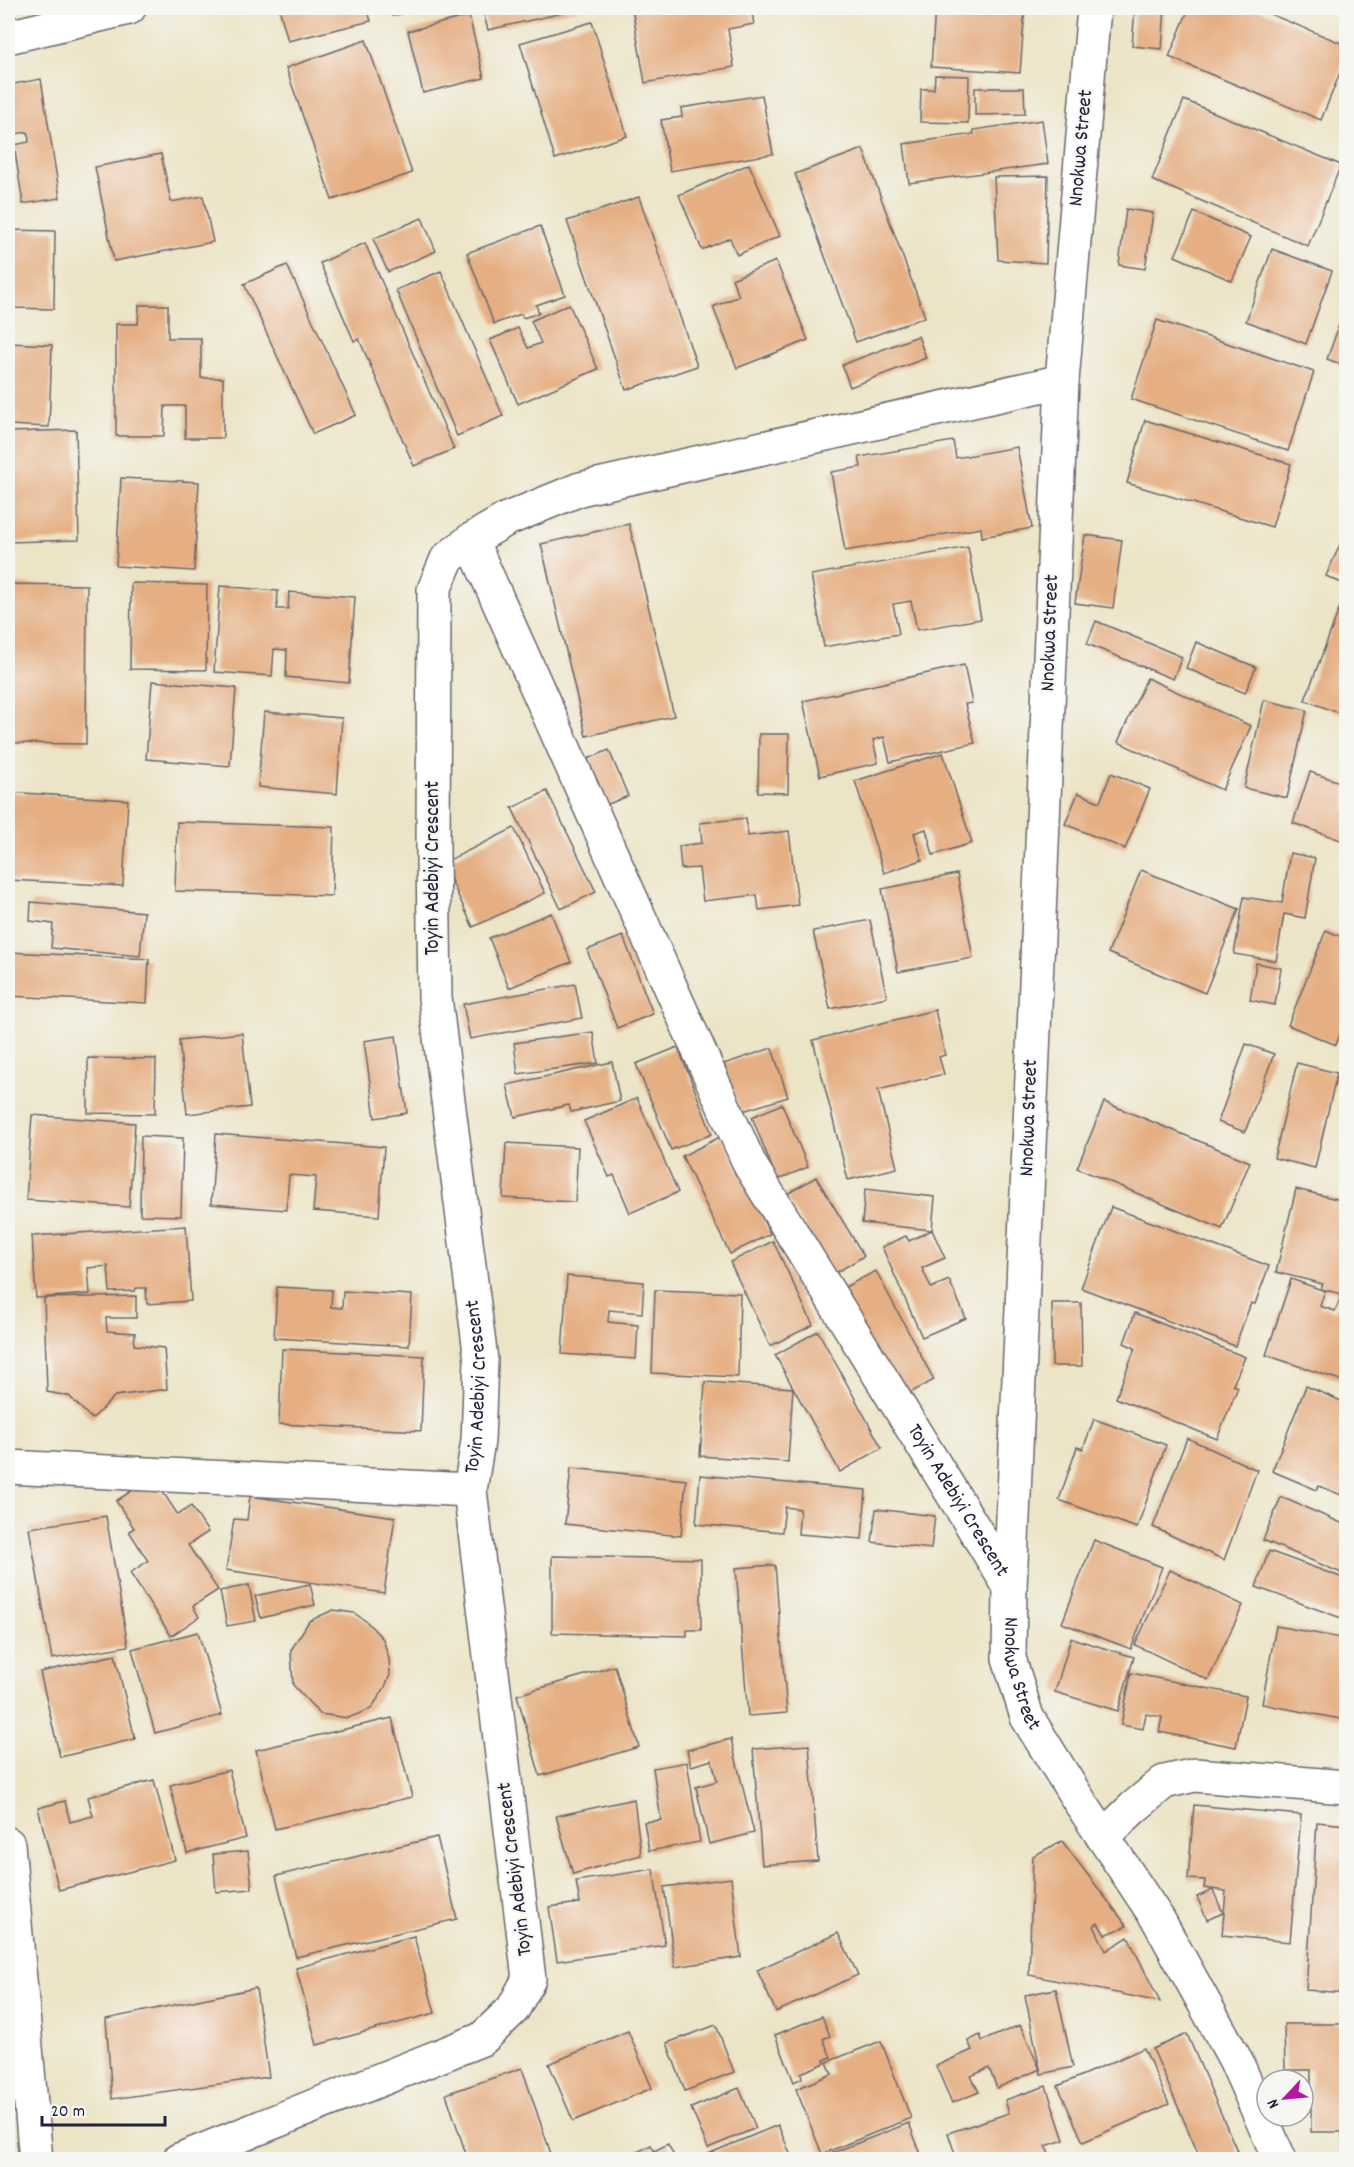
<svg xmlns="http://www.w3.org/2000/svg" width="1354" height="2167" font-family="Dekko,sans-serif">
  <rect width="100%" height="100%" fill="#f6f6f2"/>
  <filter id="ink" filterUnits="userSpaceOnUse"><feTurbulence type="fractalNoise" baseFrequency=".0167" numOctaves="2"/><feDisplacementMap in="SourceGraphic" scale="12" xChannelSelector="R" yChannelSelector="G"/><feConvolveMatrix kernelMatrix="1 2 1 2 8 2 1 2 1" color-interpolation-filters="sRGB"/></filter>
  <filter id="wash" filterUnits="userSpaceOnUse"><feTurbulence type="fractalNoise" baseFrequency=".008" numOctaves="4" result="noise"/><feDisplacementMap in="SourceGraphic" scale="24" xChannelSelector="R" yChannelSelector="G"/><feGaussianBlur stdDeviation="1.35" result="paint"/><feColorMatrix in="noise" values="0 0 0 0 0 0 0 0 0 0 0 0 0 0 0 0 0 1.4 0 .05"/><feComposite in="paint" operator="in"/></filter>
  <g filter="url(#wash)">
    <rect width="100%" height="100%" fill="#ece4c6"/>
    <g id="blocks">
      <g fill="#e5af83">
        <path d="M279,8h88l4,13 -83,20z"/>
        <path d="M391,8h33l-32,8z"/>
        <path d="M482,8h102l-96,22z"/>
        <path d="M632,8h119l3,16 -26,5 6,38 -89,16z"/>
        <path d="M935,8h90l-5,65 -89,-6z"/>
        <path d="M1135,8h30l-3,41 -30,-3z"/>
        <path d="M1189,8h66l91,37v13l-25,62 -152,-63z"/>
        <path d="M469,16l15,62 -61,15 -15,-62z"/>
        <path d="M592,22l35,114 -72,23 -35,-116z"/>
        <path d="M366,40l46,133 -80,27 -46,-132z"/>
        <path d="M935,75l34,1 -1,47 -48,-1 1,-33h13z"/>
        <path d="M41,79l19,119 -37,6 -9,-59 15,-3 -1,-10 -13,2 -7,-49z"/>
        <path d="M975,88h49l1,26 -50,1z"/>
        <path d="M762,95l11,59 -103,17 -9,-51 21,-3 -1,-9z"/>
        <path d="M1184,100l157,65 -33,81 -156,-66z"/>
        <path d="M1042,120l6,44 -139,19 -5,-39 70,-10 -1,-4z"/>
        <path d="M863,149l62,168 -69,25 -61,-168z"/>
        <path d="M161,154l10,48 32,-6 10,46 -99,19 -19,-94z"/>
        <path d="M749,164l31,72 -43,19 -7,-17 -28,12 -23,-55z"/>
        <path d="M1048,176l-2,87 -48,-3 -4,-83z"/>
        <path d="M639,197l58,169 -71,24 -59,-169z"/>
        <path d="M1126,209l27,4 -8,56 -26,-4z"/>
        <path d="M1194,212l57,25 -19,44 -57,-25z"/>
        <path d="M422,218l14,33 -48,21 -15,-33z"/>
        <path d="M540,226l25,69 -29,10 3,8 -16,5 -2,-4 -27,10 -27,-71z"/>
        <path d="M8,230l47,1 -1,78 -46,-1z"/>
        <path d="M365,243l89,206 -40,17 -55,-127 -5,2 -34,-78z"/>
        <path d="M1272,249l60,22 -26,73 -60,-23z"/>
        <path d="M776,261l32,79 -71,28 -24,-61 26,-11 -7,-17z"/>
        <path d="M287,265l69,150 -43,19 -69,-150z"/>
        <path d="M441,271l62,145 -46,20 -61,-146z"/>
        <path d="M569,304l29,65 -80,35 -28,-64 28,-12 10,20 13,-5 -10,-22z"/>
        <path d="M139,305h29v33h33v40h22v60h-38v-32h-20l-1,30h-48v-112h22z"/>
        <path d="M1346,306v60l-19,-7z"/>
        <path d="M1157,320l157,52 -26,79 -157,-52z"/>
        <path d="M918,336l8,22 -76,29 -8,-22z"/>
        <path d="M8,343l44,2 -3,82 -41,-2z"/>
        <path d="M1145,420l146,44 -19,63 -145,-44z"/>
        <path d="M76,430l3,110 -71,2v-110z"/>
        <path d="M953,441l3,17 61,-11 15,81 -50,9 -1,-9 -136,23 -14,-79 30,-5 -2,-10z"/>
        <path d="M121,478l78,4 -5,89 -78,-5z"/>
        <path d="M629,524l45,192 -88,20 -45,-192z"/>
        <path d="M1346,531v54l-20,-9z"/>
        <path d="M1085,535l37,5 -9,68 -38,-5z"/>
        <path d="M968,547l13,72 -64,11 -6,-29 -18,3 6,30 -75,13 -13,-72z"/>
        <path d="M131,583l76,2 -1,85 -76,-1z"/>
        <path d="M8,584l79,1 -1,159 -78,-1z"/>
        <path d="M220,586l58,5 -1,18h11l1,-17 66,5 -6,86 -63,-6 1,-27 -13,-1 -2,27 -58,-4z"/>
        <path d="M1344,596l2,1v119l-41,-16z"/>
        <path d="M1096,621l86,36 -9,22 -86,-35z"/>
        <path d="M1196,642l60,25 -11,26 -59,-25z"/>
        <path d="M964,665l8,38 -7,1 10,39 -85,19 -6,-25 -11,3 5,23 -58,13 -17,-75z"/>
        <path d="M1147,678l104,48 -29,64 -104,-48z"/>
        <path d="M152,681l84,7 -6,78 -84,-7z"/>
        <path d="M1264,700l43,10 -20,88 -43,-10z"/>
        <path d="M264,712l78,6 -5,76 -79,-7z"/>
        <path d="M759,734h30l-1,59 -30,-1z"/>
        <path d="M609,750l19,46 -27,11 -18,-46z"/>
        <path d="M943,753l29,90 -39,12 -7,-26 -12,4 8,27 -38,13 -29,-92z"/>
        <path d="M1310,772l36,12v58l-53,-19z"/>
        <path d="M1111,773l39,16 -25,60 -60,-25 13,-31 22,9z"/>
        <path d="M547,791l49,101 -35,17 -49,-101z"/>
        <path d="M8,792l120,8 -5,86 -115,-6z"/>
        <path d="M746,818l2,18 41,-5 9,74 -39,5 -2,-15 -54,6 -4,-33 -18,1 -2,-23 23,-3 -2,-20z"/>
        <path d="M177,822l157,5 -2,69 -157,-5z"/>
        <path d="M514,828l31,65 -72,34 -30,-64z"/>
        <path d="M1290,853l25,5 -10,60 -21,-4 -8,47 -42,-7 10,-57 38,6z"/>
        <path d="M1141,870l98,39 -34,84 -97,-40z"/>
        <path d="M957,874l16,84 -75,14 -16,-83z"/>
        <path d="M31,902l113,10 -4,44 -89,-8 2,-24 -23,-3z"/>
        <path d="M551,913l20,49 -62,26 -20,-50z"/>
        <path d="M870,920l17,77 -57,12 -17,-78z"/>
        <path d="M1326,930l20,9v79l-10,27 -48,-20z"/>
        <path d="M623,936l30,78 -36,14 -30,-78z"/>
        <path d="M8,952l141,7 -2,44 -139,-7z"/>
        <path d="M1256,963l25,5 -6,37 -25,-5z"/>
        <path d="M575,984l7,34 -112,21 -7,-35z"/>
        <path d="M935,1010l10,45 -6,2 5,17 -66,16 19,78 -49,12 -35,-140z"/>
        <path d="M593,1032l5,31 -80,11 -4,-31z"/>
        <path d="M242,1033l8,74 -63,7 -8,-74z"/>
        <path d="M396,1036l11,77 -32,5 -11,-77z"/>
        <path d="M1246,1044l28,10 -29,78 -27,-10z"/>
        <path d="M678,1047l34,87 -41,16 -35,-86z"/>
        <path d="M772,1048l16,49 -48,15 -16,-48z"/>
        <path d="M88,1058l68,1 -1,55 -67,-1z"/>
        <path d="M612,1062l8,39 -49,11 -2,-7 -54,12 -8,-32z"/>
        <path d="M1297,1063l40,10 -22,95 -41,-10z"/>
        <path d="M637,1098l41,94 -48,21 -16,-38 -5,2 -25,-56z"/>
        <path d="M1104,1102l146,60 -28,67 -145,-61z"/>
        <path d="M782,1104l26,63 -31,13 -25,-63z"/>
        <path d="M32,1115l103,8 -6,84 -103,-7z"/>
        <path d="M216,1134l168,13 -5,69 -66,-5 3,-34 -27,-2 -3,35 -75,-6z"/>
        <path d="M141,1136l42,2 -2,78 -41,-1z"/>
        <path d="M722,1136l48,98 -40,20 -48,-98z"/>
        <path d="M506,1143l72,4 -3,55 -72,-4z"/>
        <path d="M816,1177l48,79 -30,18 -49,-79z"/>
        <path d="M865,1189l70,8 -3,33 -70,-7z"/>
        <path d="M1296,1189l45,11 1,-4 4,1v185l-80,-27 25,-76 34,12 -5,15 15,5 7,-17 -21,-5 2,-5 -47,-12z"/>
        <path d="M1111,1207l158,59 -14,38 -4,-1 -16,43 -154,-58z"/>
        <path d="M186,1226l5,75 -44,3 -1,-16h-10l-1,3 -25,1 -2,-26 -20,2 2,26 -54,4 -4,-62z"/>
        <path d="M932,1230l13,28 -23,10 9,20 18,-8 17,38 -44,19 -40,-90 24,-11 3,5z"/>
        <path d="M773,1241l40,84 -43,21 -40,-84z"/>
        <path d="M876,1271l58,109 -35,19 -58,-110z"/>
        <path d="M567,1276l77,6 -2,31 -33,-3 -1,12 30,3 -2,34 -74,-5z"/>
        <path d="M277,1287l55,3 -1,17 11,1 1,-17 69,4 -3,51 -135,-8z"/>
        <path d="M655,1290l85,3 -2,84 -86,-4z"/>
        <path d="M136,1296v22h-30l1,13 28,2 -1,12 30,3 3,41 -52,7 -23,23 -23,-23 -22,-4 -3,-94z"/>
        <path d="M1052,1303h29l1,63h-30z"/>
        <path d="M1135,1313l110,44 -12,28 5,2 -21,52 -101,-41 19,-50 -11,-5z"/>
        <path d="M818,1331l64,117 -42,24 -65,-117z"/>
        <path d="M282,1349l142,7 -3,75 -142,-7z"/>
        <path d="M705,1382l88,6 -5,74 -88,-6z"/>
        <path d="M1306,1386l40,17v94l-27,-11 -2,4 -45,-19z"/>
        <path d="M1094,1419l72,26 -29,83 -78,-28 18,-53 6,2z"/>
        <path d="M1187,1438l70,32 -33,90 -71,-33z"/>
        <path d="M571,1468l115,12 -5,56 -116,-12z"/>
        <path d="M700,1475l166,15 -4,49 -64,-5 2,-25 -15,-2 -3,25 -86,-8z"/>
        <path d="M153,1477l25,38 13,-9 17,26 -20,13 30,45 -25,16 6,11 -28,19 -41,-63 18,-12 -19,-30 5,-3 -18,-27z"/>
        <path d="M250,1496l145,21 -11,76 -158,-23 8,-51 13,1z"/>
        <path d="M1281,1497l65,28v45l-2,4 -81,-34z"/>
        <path d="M876,1509l59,7 -4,33 -59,-7z"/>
        <path d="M106,1516l22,130 -76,13 -23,-131z"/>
        <path d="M1094,1540l68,27 -31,82 -69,-26z"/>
        <path d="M1269,1551l77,28v32l-2,8 -88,-32z"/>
        <path d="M552,1556l149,3v71h-14v6l-135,-3z"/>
        <path d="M775,1565l12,148 -39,3 -12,-148z"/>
        <path d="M1170,1570l73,35 -35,75 -73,-35z"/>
        <path d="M310,1584l5,21 -54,13 -6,-22z"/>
        <path d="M249,1585l7,36 -29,5 -7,-35z"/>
        <path d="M333,1610l21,3 13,9 16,17 6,20 1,16 -6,14 -13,20 -23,9 -28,-4 -27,-29 -2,-35 18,-29z"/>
        <path d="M1276,1626l70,13v81l-84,-16z"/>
        <path d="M198,1632l24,83 -67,18 -23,-84z"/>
        <path d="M1071,1638l63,19 -16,54 -63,-19z"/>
        <path d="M115,1655l20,84 -75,18 -20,-85z"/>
        <path d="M615,1666l24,81 -99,29 -23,-81z"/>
        <path d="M1131,1673l115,23 -10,51 -77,-15 3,-15 -16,-3 -3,15 -22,-4z"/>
        <path d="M392,1718l20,79 -137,32 -19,-79z"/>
        <path d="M731,1739l23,94 -45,11 -13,-57 21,-6 -5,-21 -21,6 -4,-16z"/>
        <path d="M809,1745l9,116 -56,4 -9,-116z"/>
        <path d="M687,1762l13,80 -51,9 -5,-29 17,-2 -8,-52z"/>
        <path d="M229,1770l17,68 -59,15 -17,-68z"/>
        <path d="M154,1780l21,80 -116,30 -21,-82 27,-7 5,21 23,-6 -5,-19z"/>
        <path d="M634,1799l7,56 -68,19 -17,-58z"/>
        <path d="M1194,1805l107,10 -11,127 -68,-7 4,-44 -22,-3 1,-8 -17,-1z"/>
        <path d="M1317,1822l29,3v168l-40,-3z"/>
        <path d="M437,1837l20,82 -161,38 -20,-81z"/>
        <path d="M1062,1841l65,85 -22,9 -7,-12 -4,3 12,25 22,-14 32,65 -131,-27 4,-119z"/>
        <path d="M248,1851l4,38 -36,3 -3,-38z"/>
        <path d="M653,1869l12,76 -108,16 -8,-54 31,-4 -4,-22z"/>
        <path d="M731,1878l10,79 -66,10 -11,-80z"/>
        <path d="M1213,1890l10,23 -16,7 -10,-23z"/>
        <path d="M838,1933l20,42 -82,37 -19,-42z"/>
        <path d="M414,1936l21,77 -118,32 -21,-77z"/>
        <path d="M256,1988l13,89 -157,22 -6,-80z"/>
        <path d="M1056,1989l17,78 -32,7 -16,-79z"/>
        <path d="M822,2016l8,20 -7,3 8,18 -7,3 1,3 -24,10 1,5 -8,4 -19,-47z"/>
        <path d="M1284,2024h62v136h-3l-1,-28h-31v-62h-26z"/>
        <path d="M716,2025l18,47 -49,19 -18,-48z"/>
        <path d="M1020,2025l20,44 -43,19 -8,-20 -18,8 8,16 -27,11 -16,-37 36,-16 -4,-9 12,-6 2,6z"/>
        <path d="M628,2031l24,57 -79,33 -24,-57z"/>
        <path d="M1187,2034l54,126h-40l-48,-111z"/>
        <path d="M881,2041l30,77 -89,36 -26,-65 36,-15 -5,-12z"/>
        <path d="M1144,2048l25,56 -86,38 -25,-56z"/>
        <path d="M522,2068l31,92h-85l-22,-66z"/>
        <path d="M1046,2086l18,54 -18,6 4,12 -5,2h-88l-9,-27 61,-20 -4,-13z"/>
        <path d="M739,2088l17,40 -48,20 -17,-40z"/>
        <path d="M909,2123l14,37h-98l-1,-4z"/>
        <path d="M778,2125l14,33 -81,2 -3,-6z"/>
        <path d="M668,2144l8,16h-54l29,-15 3,6z"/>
      </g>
    </g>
  </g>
  <g filter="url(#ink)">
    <use href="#blocks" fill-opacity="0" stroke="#69666c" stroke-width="1.5"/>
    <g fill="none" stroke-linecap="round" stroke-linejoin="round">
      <defs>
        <g id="minor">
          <path id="s1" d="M1094,8l-32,373 -52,1206 -1,71 18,59 51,82 81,122 76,138 45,101"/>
          <path d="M8,37l121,-29"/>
          <path d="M471,540l36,-21 73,-30 482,-108"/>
          <path d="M8,1467l462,23"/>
          <path d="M1103,1837l30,-29 31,-26 31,-7 151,12"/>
          <path d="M8,1844l28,316"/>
          <path id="s2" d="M179,2160l303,-121 31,-30 16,-30 -59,-489 8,-49 3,-81 -46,-362 -2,-144 1,-264 13,-31 24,-19 279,625 260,422"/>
        </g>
      </defs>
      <use href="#minor" stroke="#69666c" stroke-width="36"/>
      <use href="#minor" stroke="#fff" stroke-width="33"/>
    </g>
  </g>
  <g text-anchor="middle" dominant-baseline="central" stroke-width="4.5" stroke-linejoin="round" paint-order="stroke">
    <g font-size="21" fill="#22223b" stroke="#f6f6f2">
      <text transform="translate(1082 148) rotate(-85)">Nnokwa Street</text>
      <text transform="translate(1051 633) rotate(-88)">Nnokwa Street</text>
      <text transform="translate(434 868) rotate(-90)">Toyin Adebiyi Crescent</text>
      <text transform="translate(1030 1118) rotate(-88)">Nnokwa Street</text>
      <text stroke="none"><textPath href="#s2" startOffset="1000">Toyin Adebiyi Crescent</textPath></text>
      <text stroke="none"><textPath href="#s2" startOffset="2943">Toyin Adebiyi Crescent</textPath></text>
      <text stroke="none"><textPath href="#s1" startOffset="1670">Nnokwa Street</textPath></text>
      <text transform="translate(516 1869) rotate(-97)">Toyin Adebiyi Crescent</text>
    </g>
  </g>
  <rect width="1354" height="2167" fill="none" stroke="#f6f6f2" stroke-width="30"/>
  <g transform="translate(1285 2098) rotate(244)"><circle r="28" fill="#f6f6f2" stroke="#a1a1a9" stroke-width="1.5"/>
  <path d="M0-4.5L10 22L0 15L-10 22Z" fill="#b5179e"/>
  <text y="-9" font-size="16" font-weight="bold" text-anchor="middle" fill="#22223b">N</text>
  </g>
  <path d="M42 2116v9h123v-9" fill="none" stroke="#22223b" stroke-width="3"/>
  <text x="51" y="2116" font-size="18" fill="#22223b" stroke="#f6f6f2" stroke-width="4.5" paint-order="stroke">20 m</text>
</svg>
